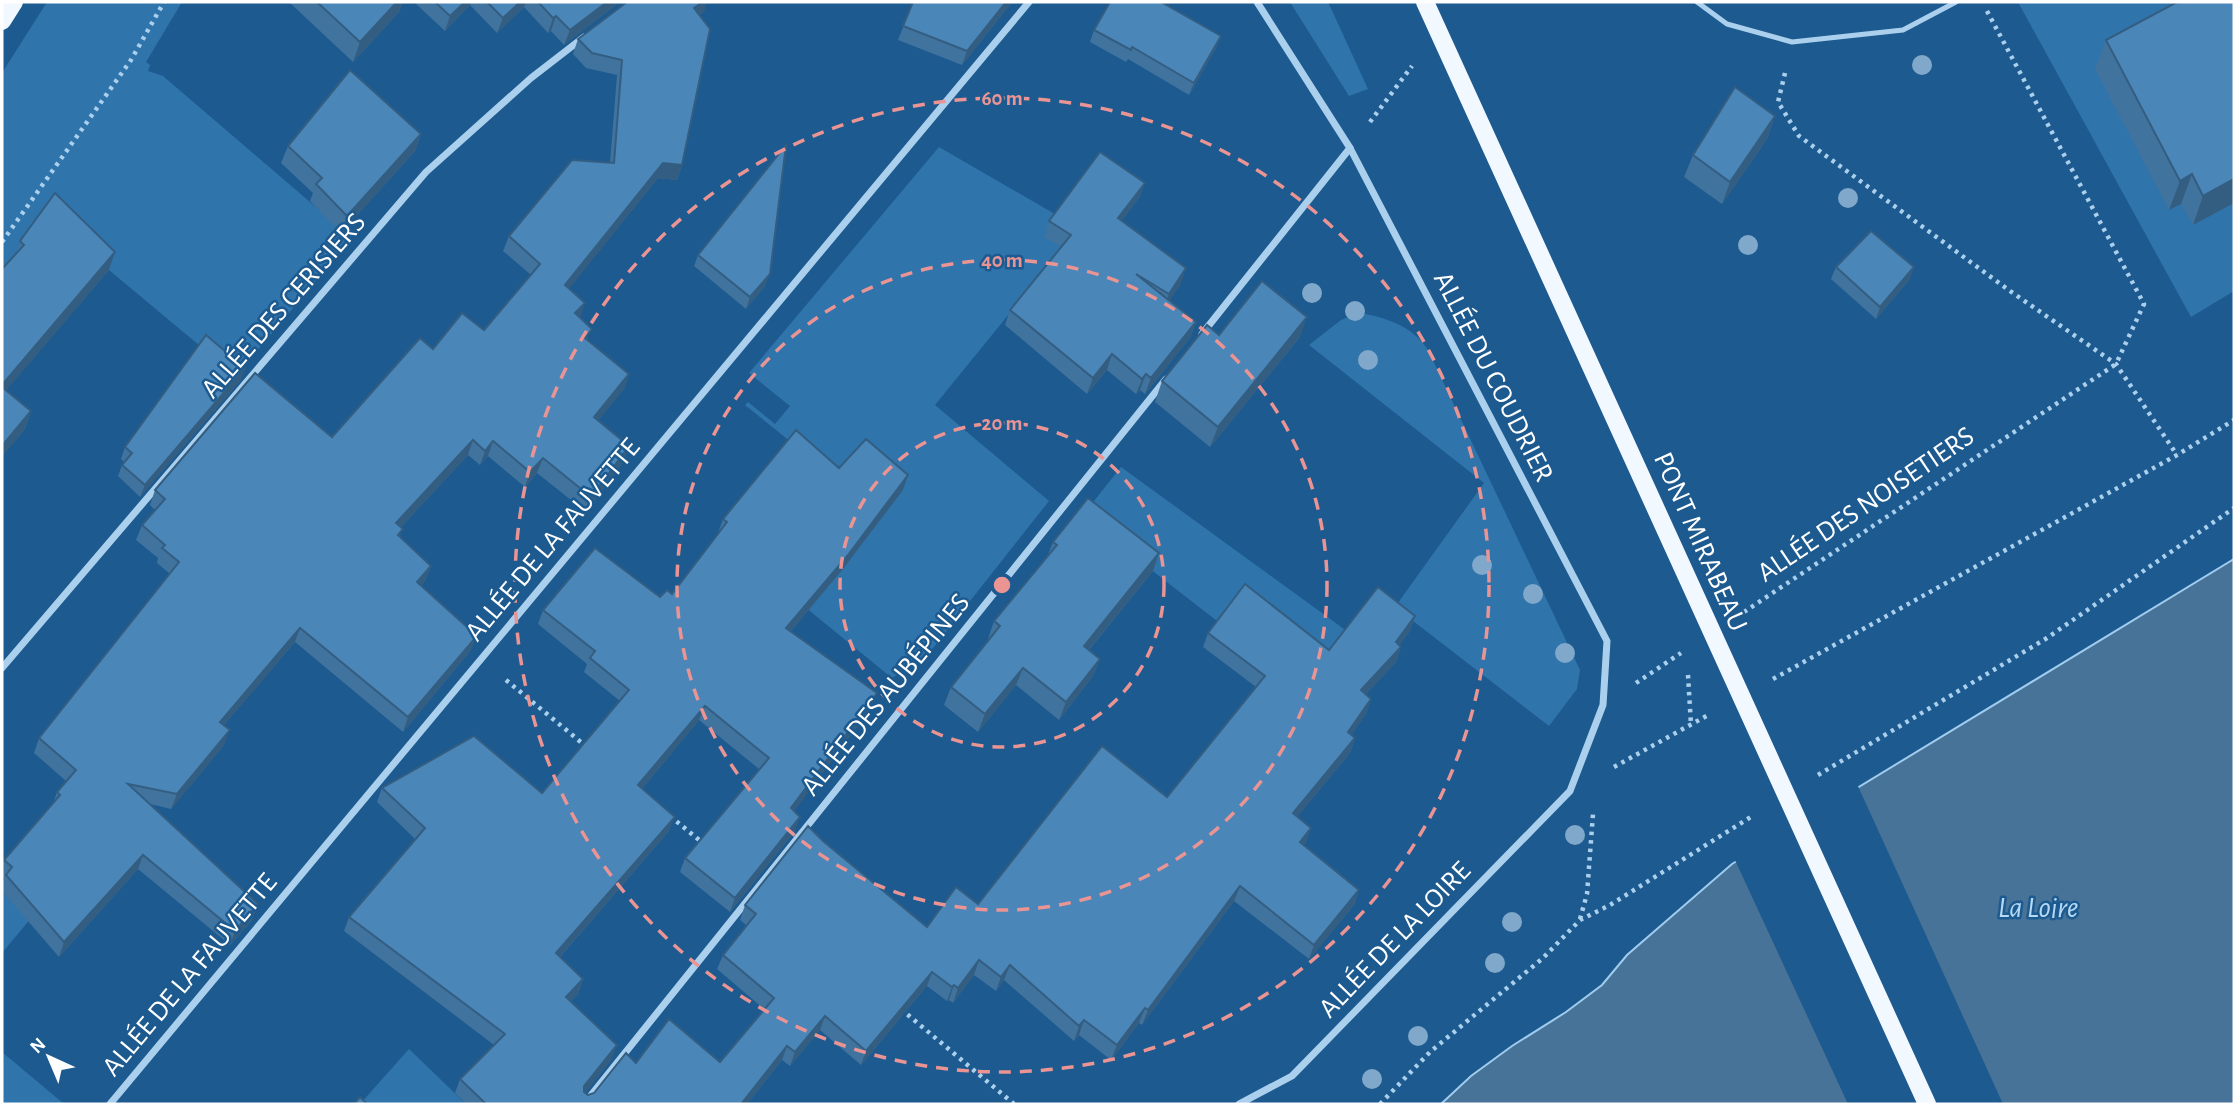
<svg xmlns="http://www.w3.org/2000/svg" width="2236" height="1106" font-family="'Alegreya Sans',sans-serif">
  <rect width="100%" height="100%" fill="#1d5a8f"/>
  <g fill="#3074ac">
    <path d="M47,2h135l-36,60 4,3 -2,6 15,5 189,162 -116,138 -133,-111 -101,15v-207z"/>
    <path d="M1290,2h38l40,87 -19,7z"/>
    <path d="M2018,2h216v289l-43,26z"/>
    <path d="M939,147l140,81 -144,177 114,96 -116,147 -7,8 -34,22 -108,-88 53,-111 -92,-74 3,-3 27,22 15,-18 -41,-33z"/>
    <path d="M1359,313c26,4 54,13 69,37l152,320 -3,19 -28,37 -154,-119 89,-124 -175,-138 32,-25z"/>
    <path d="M1121,467l223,162 20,16 -93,18 -189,-147z"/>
    <path d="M2,891l30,26 -30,36z"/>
    <path d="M409,1049l57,55h-106z"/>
    <path d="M2,1052l62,52h-62z"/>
  </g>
  <path fill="#487398" stroke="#9fccef" stroke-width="2" d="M2234,559v545h-793l30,-28 41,-30 54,-34 36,-27 25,-30 105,-91z"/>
  <path fill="#1d5a8f" d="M1857,784l146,320h-155l-114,-246z"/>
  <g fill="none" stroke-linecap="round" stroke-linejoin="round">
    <g stroke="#abd0ed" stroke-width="4.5" stroke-dasharray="3.5 5" stroke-linecap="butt">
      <path d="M1987,11l157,293 -28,60"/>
      <path d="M1785,73l-7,29 21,34 211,155 106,73 61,91"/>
      <path d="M1370,122l42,-56"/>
      <path d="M2,242l129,-182 33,-58"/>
      <path d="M1744,612l372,-248"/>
      <path d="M1688,675l3,50"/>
      <path d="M1773,679l404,-224 57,-35"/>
      <path d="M506,680l82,68"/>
      <path d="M1636,683l45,-30"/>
      <path d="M1614,767l96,-53"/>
      <path d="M1818,775l229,-137 187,-130"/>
      <path d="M670,816l34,28"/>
      <path d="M1580,919l7,-25 6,-80"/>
      <path d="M901,1009l113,95"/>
      <path d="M1380,1104l50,-52 113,-94 37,-38 30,-15 144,-90"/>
    </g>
    <path stroke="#abd0ed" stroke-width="5" d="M1697,2l30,22 65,18 111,-12 53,-28"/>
    <g stroke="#abd0ed" stroke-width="7">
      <path d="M1202,334l148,-186"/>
      <path d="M2,668l424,-496 105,-94 53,-41"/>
      <path d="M110,1104l919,-1102"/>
      <path d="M584,1104l582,-725"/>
      <path d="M1239,1104l53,-28 278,-285 33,-86 4,-64 -257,-493 -93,-146"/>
    </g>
    <g stroke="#f2f8ff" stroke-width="18">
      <path d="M1425,2l502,1102"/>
      <path d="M2,21l12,-19"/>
    </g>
  </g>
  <g fill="#80a8ca">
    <circle cx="1922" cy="65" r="10"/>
    <circle cx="1848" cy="198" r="10"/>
    <circle cx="1748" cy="245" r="10"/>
    <circle cx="1312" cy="293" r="10"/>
    <circle cx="1355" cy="311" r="10"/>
    <circle cx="1368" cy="360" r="10"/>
    <circle cx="1482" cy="565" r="10"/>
    <circle cx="1533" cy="594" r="10"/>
    <circle cx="1565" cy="653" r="10"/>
    <circle cx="1575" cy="835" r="10"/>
    <circle cx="1512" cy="922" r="10"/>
    <circle cx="1495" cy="963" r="10"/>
    <circle cx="1418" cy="1036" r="10"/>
    <circle cx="1372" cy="1079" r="10"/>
  </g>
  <g fill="#40739e">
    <path d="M289,2h114l-4,10 -46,50z"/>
    <path d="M414,2h206l-56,43 -13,-14 -3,2 -24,-26 -27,26 -27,-28 -25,26z"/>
    <path d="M913,2h99l-50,63 -64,-25z"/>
    <path d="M704,12l-5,3 -17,150 -5,15 -19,-2 -89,110 19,52 41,34 -5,15 -26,31 26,41 -38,51 -49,-39 -12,14 -37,-31 -8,9 -12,-10 -67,72 -1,9 31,30 -6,15 -4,5 50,64 -68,82 -108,-90 -71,83v20l-53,64 -21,-5 103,115 -23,26 -92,-76 -79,88 -57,-66v-6l2,-6 -2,-2v-11l2,-6 48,-54 5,-14 9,-11 -32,-28 5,-15 131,-164 -13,-11 1,-5 -22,-18 6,-15 13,-15 -5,-5 5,-15 177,-53 101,-88 51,-19 47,-55 -28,-24 6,-15 101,-73 7,-88 -31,-7 -13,-14 5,-15z"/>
    <path d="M1094,30l127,6 -5,12 -27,47 -61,-36 -2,3 -36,-20z"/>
    <path d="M2106,40l128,163 -41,22 -12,-21 -12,6 -74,-141z"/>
    <path d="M1775,116l-8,23 -45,65 -38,-27 9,-22z"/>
    <path d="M421,134l-6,17 -74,82 -31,-32 3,-8 -32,-30 7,-17z"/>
    <path d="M1145,183l-6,15 -17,22 59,64 -12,17 27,21 -6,16 -45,56 -5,-4 -4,4 -29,-24 -20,24 -82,-69 5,-15 51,-63 -17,-10 5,-16z"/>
    <path d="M20,241l95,11 -6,18 -103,120 25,21 -6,18 -23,27v-187l14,-15z"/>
    <path d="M698,255l67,31 -19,23 -52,-43z"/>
    <path d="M1836,267l74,12 -34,40 -45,-40z"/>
    <path d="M1219,335l81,2 -90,110 -55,-45 7,-21z"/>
    <path d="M241,380l-101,117 -22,-21 4,-11 2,-3 -3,-3 4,-12z"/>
    <path d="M839,468l69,7 -5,15 -60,79 -52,62 80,77 -77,103 1,20 -65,81 -50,-40 5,-14 74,-89 -60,-49 -57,69 27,42 -109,126 23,22 -5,15 -7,7 41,58 -27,34 3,2 6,-2 42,-30 84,-1 44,-53 -47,-40 6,-14 23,-30 -6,-5 5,-15 78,-64 104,86 51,-23 189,-107 89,-110 -53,-40 5,-14 121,17 86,-34 -5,15 -11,14 2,2 -5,15 -30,32 5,5 -5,15 -15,21 4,3 -5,15 -53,64 14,11 -7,17 55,45 -5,15 -45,54 -75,-58 -92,124 -3,-2 -28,37 -32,-25 -5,6 -70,-61 -8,11 -22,-16 -21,28 -4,-3 -2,1 -20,-15 -66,79 -41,-35 -30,36 -8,-6 -35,44h-281l-11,-11 5,-14 34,-34 -150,-114 5,-14 66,-78 -38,-37 5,-14 160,5 78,-92 -36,-29 3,-8 -49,-40 5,-14 117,-13 12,-3 46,-61 5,-14z"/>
    <path d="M1053,542l106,11 -6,18 -64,79 11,9 -7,17 -34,44 -43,-35 -38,47 -34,-27 7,-18 38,-47 -1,-1 6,-18 54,-66z"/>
  </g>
  <g fill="#345e81">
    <path d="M397,2h6l-4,10 -46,50 7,-20z"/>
    <path d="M465,2h7l-2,3 -25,26 5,-15z"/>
    <path d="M520,2h6l-2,5 -27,26 6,-15z"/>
    <path d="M607,2h13l-56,43 6,-15z"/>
    <path d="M703,2h4l-3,10 -15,11 5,-15z"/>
    <path d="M1006,2h6l-50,63 5,-14z"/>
    <path d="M556,16l-5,15 -3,2 5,-15z"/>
    <path d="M1221,36l-5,12 -27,47 5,-12z"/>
    <path d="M1775,116l-8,23 -45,65 8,-22z"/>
    <path d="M421,134l-6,17 -74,82 6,-17z"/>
    <path d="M663,163l19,2 -5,15 -19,-2 -98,122 5,-15z"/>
    <path d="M2192,174l-11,30 -12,6 11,-29z"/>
    <path d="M2234,179v24l-41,22 10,-29z"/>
    <path d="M1145,183l-6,15 -27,35 6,-15z"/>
    <path d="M115,252l-6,18 -107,125v-10z"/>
    <path d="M1914,267l-4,12 -34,40 4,-12z"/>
    <path d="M1186,268l-5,16 -18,26 6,-16z"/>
    <path d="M770,274l-5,12 -19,23 4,-12z"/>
    <path d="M585,303l-5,15 -5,-5z"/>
    <path d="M1307,317l-7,20 -90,110 8,-20z"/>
    <path d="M1196,322l-6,16 -45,56 6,-16z"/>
    <path d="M1112,354l-5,16 -20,24 6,-16z"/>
    <path d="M245,368l-4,12 -101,117 5,-12z"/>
    <path d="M629,374l-5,15 -35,43 5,-15z"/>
    <path d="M1146,374l-6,16 -4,4 6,-15z"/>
    <path d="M31,411l-6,18 -23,27v-10z"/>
    <path d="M473,440l-5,15 -77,83 5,-15z"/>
    <path d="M493,441l-5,15 -8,9 5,-14z"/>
    <path d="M629,446l-5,15 -38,51 5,-15z"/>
    <path d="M543,458l-6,15 -12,14 5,-15z"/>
    <path d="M908,475l-5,15 -60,79 -62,74 5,-15z"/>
    <path d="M1159,553l-6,18 -76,93 7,-18z"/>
    <path d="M431,566l-6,15 -13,15 5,-14z"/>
    <path d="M1415,616l-5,15 -20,25 6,-14z"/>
    <path d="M300,628l-5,14 -80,94 5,-14z"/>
    <path d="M477,636l-6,14 -68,82 5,-15z"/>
    <path d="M1401,647l-5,15 -40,43 5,-15z"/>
    <path d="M1100,659l-7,17 -34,44 7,-18z"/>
    <path d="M1023,668l-7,17 -38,47 7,-18z"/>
    <path d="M877,693l-6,15 -85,114 5,-14z"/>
    <path d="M1371,699l-5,15 -23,33 5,-15z"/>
    <path d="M705,706l-6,14 -66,80 5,-15z"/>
    <path d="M230,730l-6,15 -53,64 6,-15z"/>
    <path d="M1355,738l-5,15 -62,75 5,-15z"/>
    <path d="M675,817l-6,14 -118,136 5,-14z"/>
    <path d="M800,817l-5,14 -65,81 5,-14z"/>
    <path d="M1311,828l-5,15 -11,13 5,-14z"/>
    <path d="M143,855l-5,14 -79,88 5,-15z"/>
    <path d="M1240,886l-6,15 -92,124 6,-15z"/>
    <path d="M1359,890l-5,15 -45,54 5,-14z"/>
    <path d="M258,904l-5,15 -23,26 5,-14z"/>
    <path d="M979,960l-5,15 -21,28 5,-15z"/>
    <path d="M1010,965l-6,15 -8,11 5,-14z"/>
    <path d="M932,972l-5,14 -66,79 5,-14z"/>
    <path d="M583,979l-5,15 -17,17 5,-14z"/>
    <path d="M954,985l-5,15 -2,1 5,-14z"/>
    <path d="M1145,1008l-6,15 -28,37 6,-15z"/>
    <path d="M825,1016l-5,14 -30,36 5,-14z"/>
    <path d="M1084,1020l-5,15 -5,6 5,-15z"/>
    <path d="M617,1045l-5,14 -33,42 5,-15z"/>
    <path d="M787,1046l-5,14 -35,44h-6z"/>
  </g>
  <g fill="#4a86b8" stroke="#345e81" stroke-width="2">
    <path d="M317,2h80l-37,40z"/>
    <path d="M435,2h30l-15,14z"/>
    <path d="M487,2h33l-17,16z"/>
    <path d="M538,2h69l-37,28 -14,-14 -3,2z"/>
    <path d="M627,2h76l-9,6 16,21 -28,136 -19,-2 -98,122 20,18 -10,10 17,16 -7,9 44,36 -35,43 35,29 -38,51 -48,-39 -13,14 -37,-31 -8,10 -12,-11 -77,83 7,6 -5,6 33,31 -14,16 60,54 -69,81 -108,-89 -80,94 10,8 -53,64 -49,-10 130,120 -23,27 -92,-76 -79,87 -58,-67 6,-8 -8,-7 56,-65 -3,-3 19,-22 -37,-32 140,-176 -17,-14 3,-3 -23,-20 23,-26 -10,-9 100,-117 77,64 88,-99 13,11 29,-36 22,17 56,-66 -31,-28 63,-76 42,3 8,-103 -30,-7 -14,-14z"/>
    <path d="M913,2h93l-39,49 -64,-25z"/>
    <path d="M1110,2h51l60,34 -27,47 -62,-36 -1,3 -37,-20z"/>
    <path d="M2177,2h57v177l-31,17 -11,-22 -12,7 -74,-141z"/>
    <path d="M350,70l71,64 -74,82 -31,-32 6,-6 -34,-32z"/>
    <path d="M1735,87l40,29 -45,66 -37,-27z"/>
    <path d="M786,145l-16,129 -20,23 -52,-42z"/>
    <path d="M1100,152l45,31 -27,35 68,50 -17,26 -33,-20 60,48 -45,56 -5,-4 -4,5 -30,-25 -19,24 -83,-68 61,-75 -22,-14z"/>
    <path d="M55,193l60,59 -113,133v-116l22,-24 -4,-4z"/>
    <path d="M1871,231l43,36 -34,40 -44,-40z"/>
    <path d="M1262,281l45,36 -89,110 -56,-46 45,-56 12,10z"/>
    <path d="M206,335l39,33 -100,117 -23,-20 10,-12 -7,-6z"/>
    <path d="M2,387l29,24 -29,35z"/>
    <path d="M796,430l43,38 27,-29 42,36 -60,80 -62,73 91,65 -86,115 9,9 -65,81 -50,-40 84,-100 -64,-52 -67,79 37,32 -119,136 27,26 -17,18 51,48 -33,41v6l4,3 6,-2 32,-40 10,10 33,-44 51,43 54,-64 -51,-43 33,-41 -11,-9 63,-79 15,15 104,86 29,-40 22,17 124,-158 65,51 98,-121 -57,-43 37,-49 84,66 49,-63 37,29 -19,26 5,5 -40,43 10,9 -23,33 7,6 -62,75 18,15 -11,14 59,48 -45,55 -74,-59 -92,124 -3,-2 -28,37 -33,-25 -5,6 -69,-61 -9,12 -22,-17 -21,28 -4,-3 -2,2 -20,-15 -66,79 -41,-35 -30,36 -8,-6 -46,58h-255l-26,-25 45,-45 -156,-117 76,-89 -43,-40 92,-52 68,57 87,-103 -39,-32 5,-7 -52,-41 52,-62 65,49 7,-7 5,4 55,-72 -4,-3z"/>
    <path d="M1088,498l71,55 -75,93 16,13 -34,43 -43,-34 -38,46 -34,-27 49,-61 -6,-5 63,-76 -4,-3z"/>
    <path d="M360,1097l7,7h-13z"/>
  </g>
  <g fill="none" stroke="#ea9494" stroke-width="3.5" stroke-dasharray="12 9">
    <circle cx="1002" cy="585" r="162"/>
    <circle cx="1002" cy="585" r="325"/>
    <circle cx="1002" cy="585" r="487"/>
  </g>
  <g text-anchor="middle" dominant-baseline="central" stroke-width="5" stroke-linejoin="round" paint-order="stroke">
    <g font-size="28" fill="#fff" stroke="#1d5a8f">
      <text transform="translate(284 306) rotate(-49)">ALLÉE DES CERISIERS</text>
      <text transform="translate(1493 377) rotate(63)">ALLÉE DU COUDRIER</text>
      <text transform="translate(1866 505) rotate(-34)">ALLÉE DES NOISETIERS</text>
      <text transform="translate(553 540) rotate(-50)">ALLÉE DE LA FAUVETTE</text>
      <text transform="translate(1700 542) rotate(66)">PONT MIRABEAU</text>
      <text transform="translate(886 695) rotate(-51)">ALLÉE DES AUBÉPINES</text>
      <text transform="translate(1395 940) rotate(-46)">ALLÉE DE LA LOIRE</text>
      <text transform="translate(190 975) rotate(-50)">ALLÉE DE LA FAUVETTE</text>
    </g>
    <g font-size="30" font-style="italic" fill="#b7d9f4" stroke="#1d5a8f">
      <text x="2038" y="908">La Loire</text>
    </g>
  </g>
  <circle cx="1002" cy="585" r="10" fill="#ea9494" stroke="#1d5a8f" stroke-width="3.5"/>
  <g font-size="21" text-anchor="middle" font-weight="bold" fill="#ea9494" stroke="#1d5a8f" stroke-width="5" stroke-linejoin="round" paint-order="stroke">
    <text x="1002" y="105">60 m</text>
    <text x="1002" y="267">40 m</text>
    <text x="1002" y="430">20 m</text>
  </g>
  <rect width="2236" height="1106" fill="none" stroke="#ffffff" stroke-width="7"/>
  <g transform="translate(49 1057) rotate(316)" stroke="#1d5a8f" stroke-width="5" paint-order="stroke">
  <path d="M0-5L12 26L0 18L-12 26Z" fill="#ffffff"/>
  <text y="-10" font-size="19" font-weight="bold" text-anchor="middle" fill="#ffffff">N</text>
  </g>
</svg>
